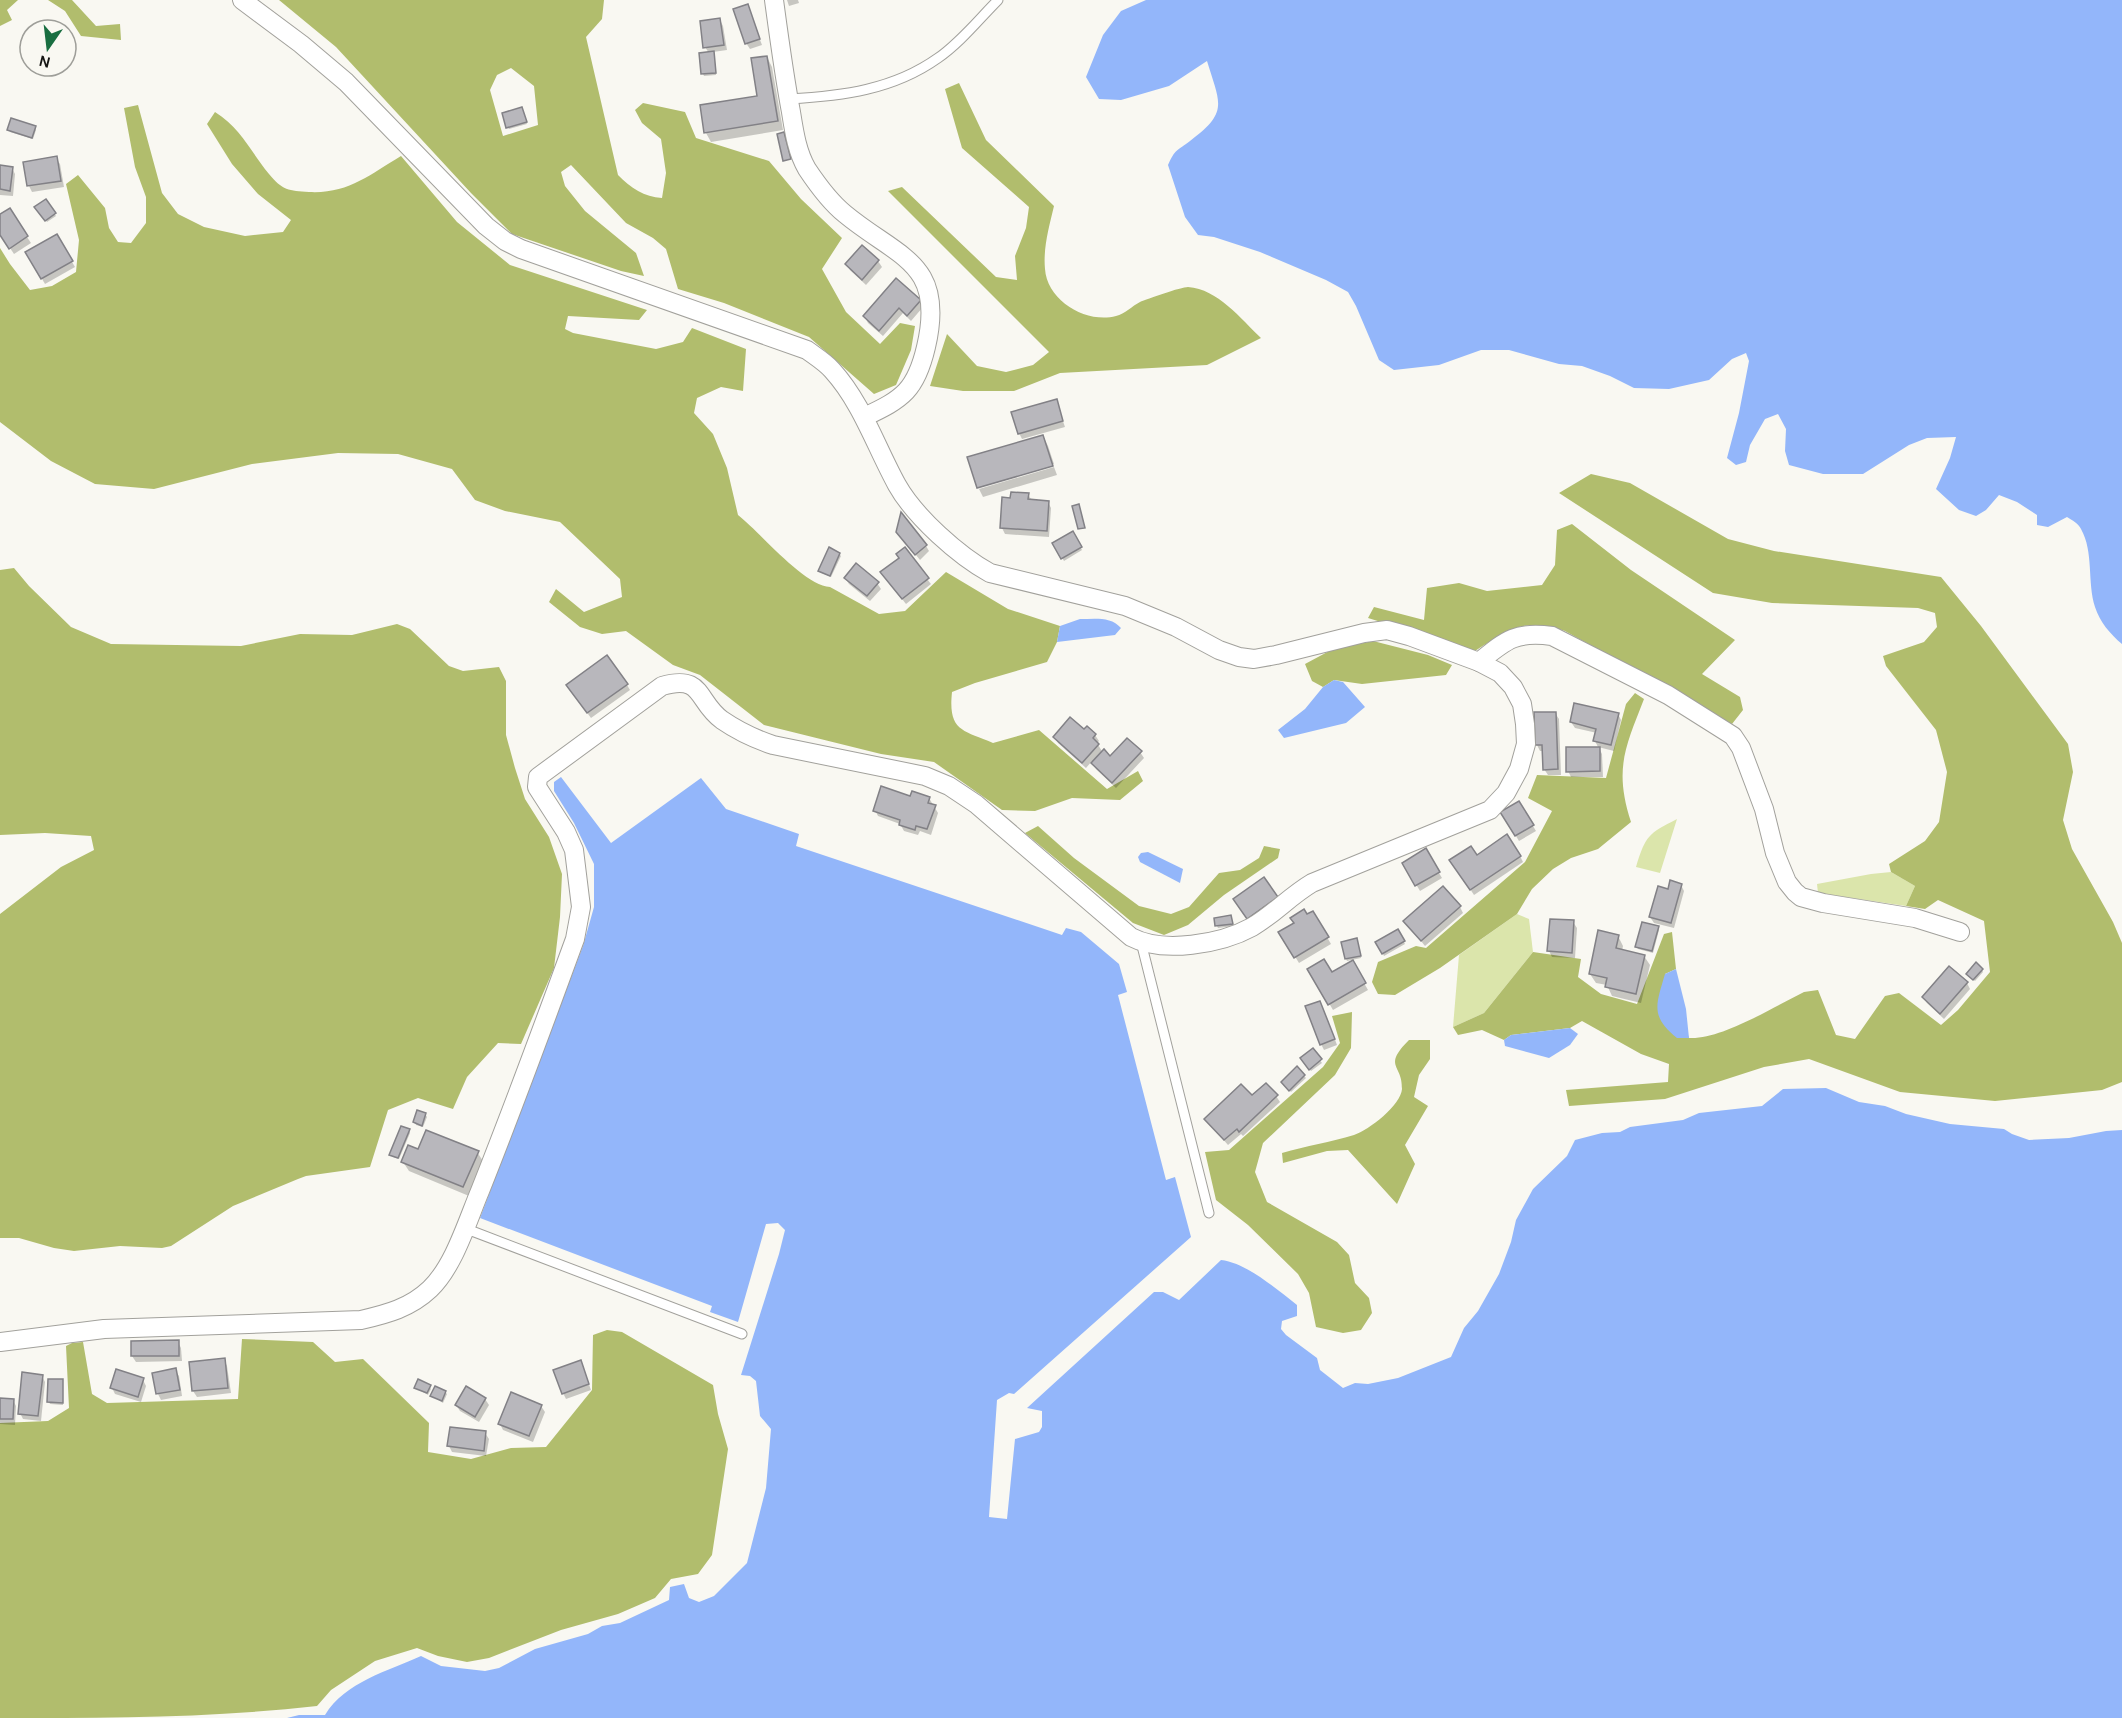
<svg xmlns="http://www.w3.org/2000/svg" width="2122" height="1718" font-family="Karla,sans-serif">
  <rect width="100%" height="100%" fill="#f9f8f2"/>
  <g fill="#dbe5ab">
    <path d="M1677,819l-17,54 -24,-6c10,-32 12,-33 41,-48z"/>
    <path d="M1891,872l24,14 -9,20 -88,-13 -1,-9 54,-10z"/>
    <path d="M1517,914l12,5 4,33 -49,61 -31,14 6,-72z"/>
  </g>
  <g fill="#b1bd6d" fill-rule="evenodd">
    <path d="M0,0h18l-11,10 5,10 -12,6z"/>
    <path d="M48,0h24l24,26 24,-2 1,16 -40,-4 -16,-25z"/>
    <path d="M279,0h325l-2,19 -16,18 32,138c13,13 26,22 44,23l4,-25 -5,-34 -19,-16 -7,-13 8,-7 42,9 11,26 73,23 32,38 41,39 -20,31 24,43 34,32 20,-21 15,3 -4,24 -15,35 -22,9 -65,-57 -85,-34 -46,-14 -12,-40 -13,-11 -27,-15 -55,-58 -10,7 4,14 20,25 51,42 8,23 -23,-5 -109,-37 -41,-41 -135,-146zM511,68l23,18 4,39 -35,11 -13,-46 7,-15z"/>
    <path d="M959,83l27,57 68,66c-5,21 -11,42 -9,63 2,32 42,55 71,47 9,-2 16,-10 24,-14 7,-3 41,-15 48,-15 30,2 53,32 73,51l-54,27 -147,8 -46,18h-51l-33,-5 17,-52 30,32 29,6 27,-7 16,-13 -161,-161 14,-4 94,90 21,3 -2,-24 11,-28 3,-21 -67,-59 -17,-59z"/>
    <path d="M138,105l24,88 16,21 26,13 41,9 38,-4 8,-12 -33,-26 -26,-30 -25,-40 8,-12c26,16 35,39 54,62 13,16 20,17 40,18 39,2 60,-17 92,-36l56,66 53,43 137,45 -8,10 -71,-4 -3,13 8,4 83,16 27,-7 9,-14 54,21 -3,42 -22,-4 -24,11 -3,15 19,21 14,34 11,47c22,17 66,71 92,72l49,27 26,-3 41,-39 62,37 52,17 -3,16 -10,20 -72,21 -23,9c-4,39 10,38 41,51l46,-13 68,59 31,-18 5,10 -23,19 -48,-2 -37,13 -33,-1 -68,-48 -53,-8 -117,-29 -64,-50 -27,-10 -47,-34 -24,3 -22,-7 -31,-25 7,-13 28,23 38,-15 -2,-18 -60,-57 -55,-11 -30,-11 -23,-31 -54,-15 -60,-1 -86,11 -98,25 -59,-5 -44,-23 -51,-39v-174l10,16 20,26 22,-4 24,-14 3,-32 -13,-56 12,-9 27,33 4,20 9,14 13,1 15,-20v-26l-11,-30 -11,-59z"/>
    <path d="M1591,474l39,9 98,56 46,12 167,26 40,49 87,118 5,28 -10,48 9,29 41,73 9,21v139l-20,8 -107,11 -95,-9 -91,-33 -45,8 -99,32 -96,7 -3,-16 102,-8 1,-18 -28,-10 -59,-33 -12,7 -59,7 -7,5 -22,-10 -24,5 -5,-8 31,-14 49,-61 48,7 -3,18 23,17 36,10 27,-70 8,-2 4,37 -11,5 24,64c32,2 86,-32 115,-46l14,-2 18,45 19,4 30,-43 14,-3 42,32 17,-15 32,-38 -6,-51 -46,-21 -13,9 -19,-3 9,-20 -24,-14 -2,-8 36,-23 14,-19 8,-50 -11,-42 -50,-64 -3,-10 41,-14 13,-15 -2,-14 -17,-5 -146,-5 -59,-10 -154,-100z"/>
    <path d="M1572,524l59,46 104,70 -33,34 38,23 3,13 -11,14 -167,-93c-41,-14 -55,-2 -90,20l-107,-33 6,-11 50,13 3,-32 32,-5 28,8 55,-6 13,-20 2,-35z"/>
    <path d="M14,568l15,18 42,41 40,17 130,2 59,-12 52,1 45,-11 13,5 39,37 14,5 36,-4 7,14v54l9,33 10,31 24,38 13,37 -2,43 -6,51 -33,76 -23,-1 -31,34 -14,32 -35,-11 -30,12 -18,57 -64,9 -8,3 -65,27 -62,40 -9,2 -42,-2 -46,5 -20,-3 -35,-10h-19v-324l61,-47 33,-17 -3,-14 -46,-3 -45,2v-265z"/>
    <path d="M1373,641l55,14 24,10 -6,10 -84,9 -28,-4 -11,7 -11,-6 -7,-17 28,-15z"/>
    <path d="M1635,693l9,6c-19,49 -30,70 -13,123l-33,27 -27,9 -18,11 -21,20 -15,25 -77,54 -45,27 -17,-1 -6,-12 6,-20 38,-16 10,2 99,-86 27,-51 -24,-13 9,-23 69,3 20,-74z"/>
    <path d="M1038,826l36,32 65,48 32,8 18,-7 30,-34 21,-3 19,-12 5,-12 16,3 -2,9 -54,37 -36,30 -24,10 -31,-12 -108,-90z"/>
    <path d="M1352,1012l-1,36 -16,27 -72,68 -8,29 12,30 70,40 12,13 6,28 14,15 3,15 -11,17 -18,3 -27,-6 -7,-34 -11,-19 -50,-49 -32,-25 -11,-48 24,-2 94,-83 17,-24 -8,-27z"/>
    <path d="M1409,1040h21v19l-11,16 -5,22 14,9 -23,39 10,19 -18,40 -49,-54 -21,1 -44,12 -1,-10c24,-7 49,-11 72,-18 15,-5 47,-30 48,-46 1,-25 -20,-22 7,-49z"/>
    <path d="M607,1330l15,2 91,53 5,29 10,35 -16,106 -14,19 -27,5 -16,19 -37,16 -57,16 -72,28 -22,4 -29,-6 -21,-8 -42,13 -44,29 -14,16c-105,12 -211,12 -317,12v-295l48,-2 21,-13 -3,-62 6,-3 11,-1 9,52 15,9 131,-4 4,-60 71,3 22,20 28,-3 66,64 -1,29 43,7 40,-11 35,-1 46,-57 1,-55z"/>
  </g>
  <g fill="#93b6fa">
    <path d="M1146,0h976v644c-12,-10 -22,-22 -27,-37 -8,-25 -1,-55 -14,-78 -2,-5 -9,-9 -14,-12l-19,10 -11,-2v-10l-20,-13 -18,-7 -13,15 -10,6 -17,-6 -23,-21 14,-31 6,-21 -29,1 -18,7 -46,29h-40l-34,-9 -4,-14 1,-22 -8,-15 -13,5 -15,26 -4,17 -10,3 -9,-7 12,-45 10,-52 -3,-8 -14,6 -23,21 -40,9 -35,-1 -24,-12 -28,-10 -23,-2 -50,-14h-28l-42,15 -45,5 -15,-10 -23,-54 -8,-14 -22,-12 -66,-28 -46,-15 -16,-2 -13,-18 -17,-52c7,-16 9,-14 22,-24 39,-29 30,-37 17,-80l-38,25 -48,14 -22,-1 -13,-22 17,-42 18,-24z"/>
    <path d="M1080,619c14,0 31,-3 41,9l-6,7 -58,7 3,-16z"/>
    <path d="M1334,680l9,2 22,25 -19,16 -62,15 -6,-8 27,-21 18,-22z"/>
    <path d="M561,777l50,66 90,-65 25,31 73,25 -3,12 266,89 4,-7 15,4 38,32 8,28 -9,3 48,185 9,-3 16,60 -177,157 -5,-1 -12,7 -8,117 18,2 8,-80 24,-7 3,-5v-16l-15,-3 127,-116h9l16,8 42,-40c26,3 55,29 76,45v11l-15,5 -1,8 5,6 31,23 3,12 23,18 12,-5 13,1 30,-6 53,-21 13,-29 14,-17 21,-37 12,-32 5,-22 17,-31 34,-33 8,-16 27,-7 18,-1 10,-5 53,-7 16,-7 63,-7 21,-17 43,-1 33,14 26,4 21,8 44,10 54,5 8,5 17,6 40,-2 37,-7 16,-1v588h-1835l12,-3h26c20,-33 63,-44 96,-59l20,10 44,5 14,-3 36,-19 53,-15 14,-8 18,-3 49,-23 1,-13 14,-3 5,14 10,4 15,-6 33,-33 19,-75 5,-59 -11,-13 -4,-35 -6,-5 -9,-1 38,-121 6,-24 -7,-7 -12,1 -28,98 -28,-10 2,-6 -232,-88 103,-272 11,-39v-43l-20,-41 -20,-32v-9z"/>
    <path d="M1148,852l35,17 -3,14 -40,-21 -2,-5 3,-4z"/>
    <path d="M1676,969l10,40 3,29h-12c-27,-22 -21,-33 -12,-64z"/>
    <path d="M1570,1028l8,6 -8,11 -21,13 -44,-12 -1,-6 7,-5z"/>
  </g>
  <g fill="#0003">
    <path d="M787,0h11l1,3 -10,3z"/>
    <path d="M747,6l15,39 -12,4 -4,-6z"/>
    <path d="M720,20l3,6 4,24 -14,2 3,23 -12,1 -1,-2 6,-21 -4,-6z"/>
    <path d="M767,57l5,10 11,63 -72,12 -5,-9 52,-36z"/>
    <path d="M523,111l4,13 -18,5 -1,-2z"/>
    <path d="M35,127l1,3 -3,9 -23,-7 -1,-2z"/>
    <path d="M56,158l4,6 4,23 -32,5 -3,-6z"/>
    <path d="M0,167l12,1 3,6 -2,22 -13,-1z"/>
    <path d="M45,201l11,15 -9,6 -11,-15z"/>
    <path d="M9,210l22,33 -17,11 -14,-21v-17z"/>
    <path d="M57,236l18,31 -30,17 -18,-31z"/>
    <path d="M862,247l16,14 4,6 -16,18 -16,-15 -3,-6z"/>
    <path d="M920,301l3,6 -12,14 -8,-8 -20,23 -15,-13 -3,-6z"/>
    <path d="M1056,401l9,26 -43,12 -3,-6z"/>
    <path d="M1043,436l5,10 6,18 -76,22z"/>
    <path d="M1054,467l3,8 -74,22 -4,-8z"/>
    <path d="M1028,494l4,7 16,1 3,6 -2,29 -44,-3 -3,-6 1,-29 9,1z"/>
    <path d="M1072,533l10,17 -18,11 -10,-18z"/>
    <path d="M902,538l24,8 3,5 -9,9z"/>
    <path d="M839,554l2,2 -10,21 -9,-4 -2,-2z"/>
    <path d="M845,578l32,5 4,6 -11,12 -21,-17z"/>
    <path d="M886,579h41l4,5 -25,20z"/>
    <path d="M627,685l3,5 -39,28 -20,-27z"/>
    <path d="M1555,713l4,6 2,56h-13l-4,-6v-18h-4l-3,-6 -1,-31z"/>
    <path d="M1618,714l3,6 -7,31 -16,-4 -3,-6 2,-8 -22,-5 -4,-6z"/>
    <path d="M1087,728l8,7 4,6 -2,2 6,10 7,5 30,-6 4,6 -28,30 -20,-19 -4,-8 -6,7 -28,-25 -3,-6 29,-6z"/>
    <path d="M1599,748l3,6 1,23h-32l-3,-6z"/>
    <path d="M910,798h19l9,15 -7,22 -11,-4 -2,4 -14,-4 -4,-7 -22,-8 -3,-6z"/>
    <path d="M1519,803l17,28 -17,10 -17,-28z"/>
    <path d="M1425,850l17,28 -22,13 -16,-27z"/>
    <path d="M1520,856l3,6 -49,33 -19,-29 21,-9z"/>
    <path d="M1681,885l3,6 -10,37 -20,-5 -4,-6 19,-26z"/>
    <path d="M1277,898l-26,26 -13,-19z"/>
    <path d="M1460,907l3,6 -38,33 -20,-25z"/>
    <path d="M1313,913l18,31 -32,19 -19,-31z"/>
    <path d="M1231,917l2,9 -15,2 -1,-2z"/>
    <path d="M1573,922l4,6 -2,30 -23,-1 -3,-6z"/>
    <path d="M1658,927l1,3 -6,23 -15,-4 -1,-2z"/>
    <path d="M1398,931l7,13 -21,12 -7,-14z"/>
    <path d="M1618,936l5,10 -1,5 22,5 6,9 -9,38 -29,-7 -5,-11 -11,-2 -6,-9z"/>
    <path d="M1358,942l3,16 -14,3 -1,-2z"/>
    <path d="M1352,962l16,28 -35,20 -24,-41 23,5z"/>
    <path d="M1949,968l18,15 3,6 -26,30 -17,-16 -4,-6z"/>
    <path d="M1982,970l1,2 -8,9 -6,-5z"/>
    <path d="M1323,1008l14,37 -13,5 -3,-6z"/>
    <path d="M1312,1050l10,13 -11,8 -8,-10z"/>
    <path d="M1304,1076l2,2 -15,14 -7,-8z"/>
    <path d="M1276,1096l4,6 -37,34 -2,-2 -13,11 -22,-25 46,-23z"/>
    <path d="M425,1114l2,3 -4,10 -7,-2 -1,-3z"/>
    <path d="M409,1130l1,3 -11,26 -6,-2 -2,-3z"/>
    <path d="M419,1151l58,1 6,9 -14,35 -60,-25 -6,-9z"/>
    <path d="M178,1342l3,6 1,13 -46,1 -4,-6z"/>
    <path d="M224,1360l3,6 4,27 -34,4 -4,-6 -3,-28z"/>
    <path d="M583,1368l8,22 -25,9 -3,-6z"/>
    <path d="M175,1370l4,6 3,20 -21,4 -3,-6 -4,-20z"/>
    <path d="M42,1376l3,6 -4,39 -18,-2 -3,-6z"/>
    <path d="M143,1380l3,6 -5,16 -26,-8 -3,-6z"/>
    <path d="M62,1381l1,24 -13,-1 -1,-2z"/>
    <path d="M429,1386l2,3 -3,6 -12,-7z"/>
    <path d="M445,1392l2,2 -4,9 -11,-7z"/>
    <path d="M485,1399l4,6 -10,17 -19,-11 -4,-6z"/>
    <path d="M0,1400h13l3,6 -1,19 -15,-1z"/>
    <path d="M541,1406l4,6 -12,30 -30,-12 -3,-6z"/>
    <path d="M485,1433l4,6 -3,17 -34,-4 -3,-6z"/>
  </g>
  <g fill="#b8b7bc" stroke="#828186" stroke-width="1.5">
    <path d="M748,4l12,35 -15,5 -12,-35z"/>
    <path d="M720,18l4,27 -21,3 -3,-27z"/>
    <path d="M714,51l2,22 -15,1 -2,-21z"/>
    <path d="M767,56l11,65 -74,12 -4,-28 57,-9 -6,-38z"/>
    <path d="M522,107l5,15 -21,6 -4,-15z"/>
    <path d="M11,118l25,8 -4,12 -25,-8z"/>
    <path d="M784,132l7,27 -8,2 -6,-27z"/>
    <path d="M57,156l4,25 -34,5 -4,-24z"/>
    <path d="M0,165l13,2 -3,24 -10,-2z"/>
    <path d="M46,199l10,14 -11,8 -11,-14z"/>
    <path d="M10,208l18,28 -19,13 -9,-14v-21z"/>
    <path d="M57,234l16,27 -32,18 -16,-27z"/>
    <path d="M862,245l17,15 -17,20 -17,-16z"/>
    <path d="M896,278l25,22 -14,16 -8,-8 -20,23 -16,-15z"/>
    <path d="M1057,399l6,22 -45,13 -7,-22z"/>
    <path d="M1043,435l10,31 -76,22 -10,-31z"/>
    <path d="M1011,492l18,1 -1,6 21,2 -2,30 -47,-3 2,-31 8,1z"/>
    <path d="M1079,504l6,24 -7,1 -6,-23z"/>
    <path d="M901,512l26,33 -12,10 -19,-23z"/>
    <path d="M1073,531l9,16 -21,12 -9,-16z"/>
    <path d="M829,547l11,6 -10,23 -12,-5z"/>
    <path d="M905,547l24,31 -27,21 -22,-27 19,-14 -3,-4z"/>
    <path d="M856,563l23,19 -12,14 -23,-18z"/>
    <path d="M607,655l21,29 -41,29 -21,-28z"/>
    <path d="M1574,703l45,10 -8,32 -18,-4 3,-12 -26,-7z"/>
    <path d="M1534,712h22l2,57 -15,1 -1,-25h-7z"/>
    <path d="M1070,717l14,12 3,-3 9,8 -3,4 6,6 -17,19 -29,-26z"/>
    <path d="M1127,738l15,13 -30,32 -21,-20 13,-14 6,7z"/>
    <path d="M1566,747h34v24l-34,1z"/>
    <path d="M881,786l29,10 2,-5 18,6 -2,6 8,2 -9,24 -11,-3 -1,4 -16,-5 1,-5 -27,-9z"/>
    <path d="M1519,801l15,24 -19,11 -15,-24z"/>
    <path d="M1507,834l14,22 -51,34 -21,-30 22,-14 6,9z"/>
    <path d="M1426,848l14,24 -25,14 -13,-23z"/>
    <path d="M1264,877l14,20 -31,22 -14,-20z"/>
    <path d="M1670,880l12,4 -11,39 -22,-6 9,-31 10,3z"/>
    <path d="M1443,886l18,20 -40,35 -18,-20z"/>
    <path d="M1304,909l3,5 6,-3 16,26 -35,21 -16,-26 16,-9 -4,-5z"/>
    <path d="M1231,915l2,9 -18,2 -1,-8z"/>
    <path d="M1550,919l24,1 -2,33 -25,-2z"/>
    <path d="M1642,922l17,4 -7,25 -17,-4z"/>
    <path d="M1398,929l7,12 -23,13 -7,-12z"/>
    <path d="M1598,930l21,5 -3,13 29,7 -9,39 -31,-7 2,-9 -18,-4z"/>
    <path d="M1357,938l4,18 -16,3 -4,-17z"/>
    <path d="M1324,959l8,13 21,-12 13,23 -38,22 -21,-36z"/>
    <path d="M1976,962l7,7 -10,11 -7,-6z"/>
    <path d="M1949,966l19,16 -28,32 -18,-17z"/>
    <path d="M1320,1001l15,38 -15,6 -15,-39z"/>
    <path d="M1313,1048l9,11 -13,11 -9,-12z"/>
    <path d="M1297,1066l8,9 -16,16 -8,-9z"/>
    <path d="M1266,1083l12,12 -39,37 -2,-3 -13,11 -20,-21 37,-35 11,11z"/>
    <path d="M417,1110l9,3 -4,13 -9,-4z"/>
    <path d="M401,1126l9,3 -12,29 -9,-3z"/>
    <path d="M426,1130l53,21 -16,36 -62,-25 7,-17 10,4z"/>
    <path d="M179,1340v16h-48v-15z"/>
    <path d="M225,1358l3,30 -36,3 -3,-29z"/>
    <path d="M581,1360l8,24 -27,10 -9,-24z"/>
    <path d="M176,1368l4,22 -24,4 -4,-21z"/>
    <path d="M116,1369l28,9 -6,19 -28,-9z"/>
    <path d="M22,1372l21,3 -5,41 -20,-2z"/>
    <path d="M48,1379h15v24l-16,-1z"/>
    <path d="M418,1379l13,6 -4,8 -13,-5z"/>
    <path d="M435,1386l11,5 -4,10 -12,-5z"/>
    <path d="M466,1386l20,12 -11,19 -20,-12z"/>
    <path d="M511,1392l31,13 -13,31 -31,-12z"/>
    <path d="M0,1398l14,1 -1,20h-13z"/>
    <path d="M450,1427l36,4 -2,20 -37,-5z"/>
  </g>
  <g fill="none" stroke-linecap="round" stroke-linejoin="round">
    <defs>
      <g id="service">
        <path d="M789,99c53,-3 104,-9 149,-41 22,-15 41,-39 60,-58"/>
        <path d="M1141,942l68,271"/>
        <path d="M464,1228l278,106"/>
      </g>
      <g id="minor">
        <path d="M774,0c5,37 10,75 17,112 3,19 6,40 16,57 10,15 23,33 38,45 53,44 101,48 81,133 -10,43 -23,52 -62,70"/>
        <path d="M1479,662c27,-22 37,-31 73,-26l116,59 65,41 8,12 23,61 11,44 12,29 8,10 6,5 22,6 92,15 45,14"/>
        <path d="M0,1342l104,-13 257,-9c26,-6 49,-12 69,-31 24,-23 37,-67 50,-98 33,-83 64,-167 95,-252l6,-32 -7,-57 -8,-18 -29,-45 1,-10 124,-91c42,-12 34,15 60,34 16,11 33,19 51,25l152,31 24,10 27,18 155,133c32,17 90,7 121,-10 21,-12 38,-31 60,-44l178,-73 16,-17 13,-24 7,-25 -1,-20 -3,-20 -9,-17 -13,-14 -21,-11 -70,-26 -22,-6 -23,3 -88,22 -22,4 -15,-2 -20,-7 -43,-23 -51,-21 -135,-33c-31,-17 -75,-56 -93,-88 -21,-38 -35,-82 -65,-115 -7,-8 -17,-14 -25,-20l-286,-101 -16,-8 -19,-15 -140,-144 -45,-38 -59,-44"/>
      </g>
    </defs>
    <use href="#service" stroke="#a2a19c" stroke-width="11"/>
    <use href="#minor" stroke="#a2a19c" stroke-width="20"/>
    <use href="#service" stroke="#fff" stroke-width="9"/>
    <use href="#minor" stroke="#fff" stroke-width="18"/>
  </g>
  <g transform="translate(48 48) rotate(194)"><circle r="28" fill="#f9f8f2" stroke="#9e9e99" stroke-width="1.5"/>
  <path d="M0-4.5L10 22L0 15L-10 22Z" fill="#196e41"/>
  <text y="-9" font-size="16" font-weight="bold" text-anchor="middle" fill="#161614">N</text>
  </g>
</svg>
